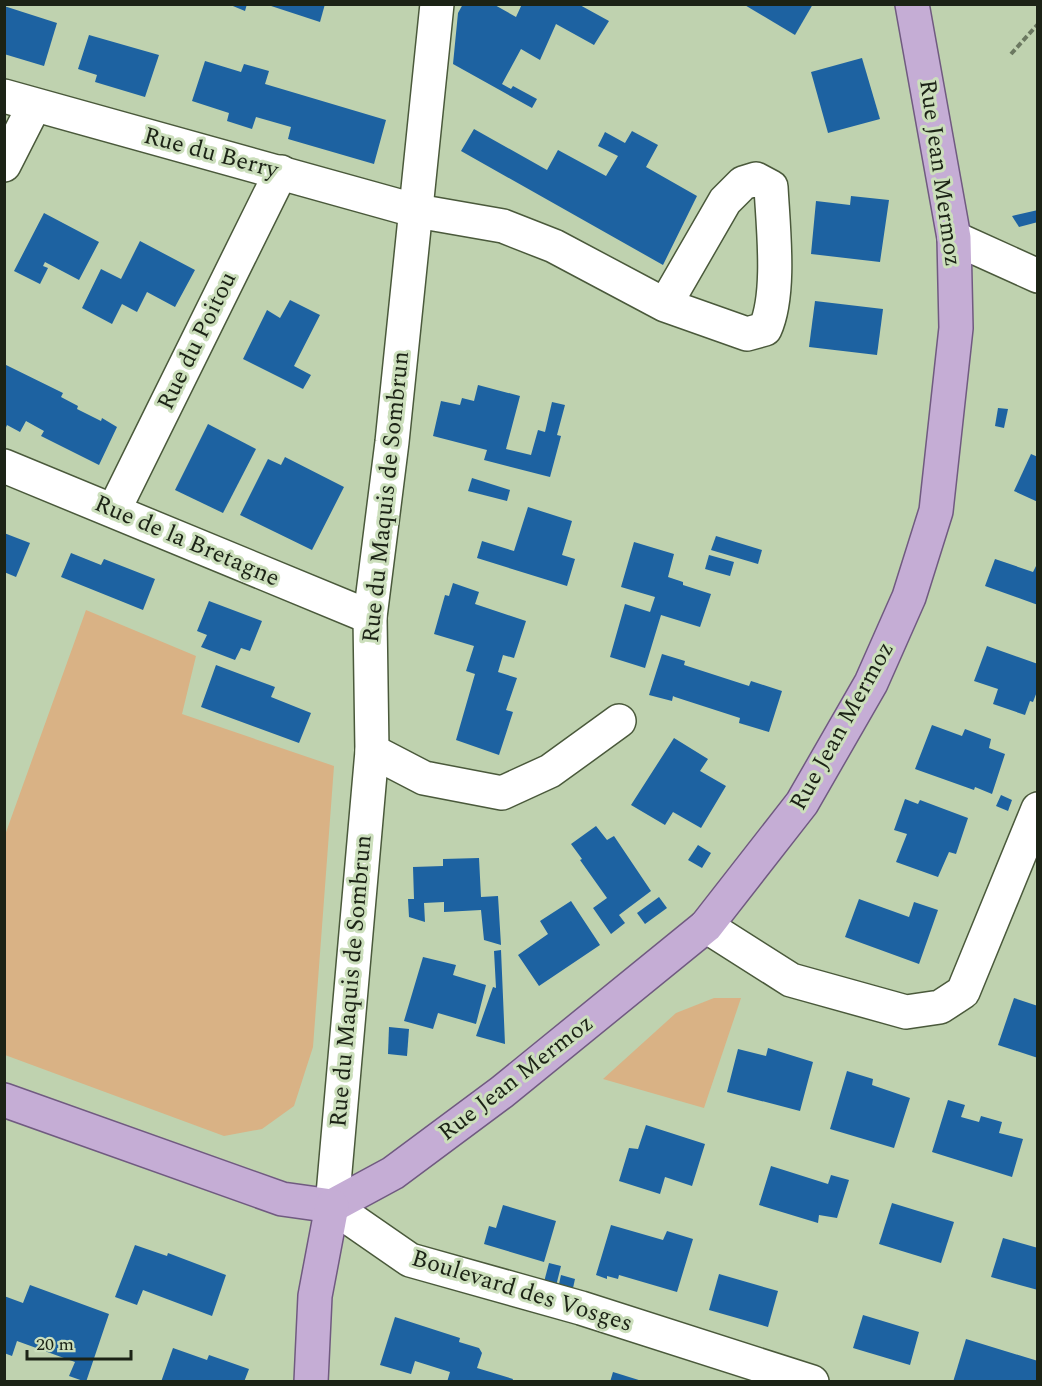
<svg xmlns="http://www.w3.org/2000/svg" width="1042" height="1386" font-family="Spectral,serif">
  <rect width="100%" height="100%" fill="#bfd2af"/>
  <g fill="#d9b285">
    <path d="M86,610l110,46 -14,58 152,52 -21,281 -19,59 -32,23 -38,7 -219,-81v-220z"/>
    <path d="M714,998h27l-37,110 -101,-29 73,-66z"/>
  </g>
  <g fill="#1d62a1">
    <path d="M228,4h19l-2,7z"/>
    <path d="M265,4h60l-5,18z"/>
    <path d="M463,4h30l23,13 6,-13h56l31,17 -15,24 -38,-21 -16,36 -19,-11 -19,35 9,5 2,-3 24,13 -5,9 -79,-44 5,-51z"/>
    <path d="M743,4h70l-18,31z"/>
    <path d="M4,6l53,17 -13,43 -40,-12z"/>
    <path d="M89,35l70,20 -14,42 -50,-15 2,-7 -19,-6z"/>
    <path d="M862,58l18,61 -52,14 -17,-61z"/>
    <path d="M205,61l36,11 3,-8 25,7 -4,13 121,36 -12,44 -86,-25 3,-12 -35,-10 -4,12 -25,-8 2,-8 -37,-12z"/>
    <path d="M474,129l73,41 11,-20 48,26 12,-20 -20,-10 7,-14 20,11 7,-12 26,14 -12,22 51,29 -34,69 -202,-114z"/>
    <path d="M851,196l38,4 -9,62 -69,-8 5,-53 34,4z"/>
    <path d="M1038,210v12l-19,5 -7,-11z"/>
    <path d="M44,213l55,29 -20,38 -34,-18 -2,4 5,2 -8,16 -26,-13z"/>
    <path d="M140,241l55,29 -20,37 -28,-15 -10,20 -15,-8 -10,20 -30,-16 19,-39 20,10z"/>
    <path d="M290,300l30,15 -26,51 17,9 -8,14 -60,-30 24,-49 13,8z"/>
    <path d="M815,301l68,8 -6,46 -68,-8z"/>
    <path d="M4,364l59,29 -2,4 17,9 -1,3 24,12 1,-3 15,9 -18,38 -58,-29 3,-5 -18,-10 -6,11 -13,-7 -3,7z"/>
    <path d="M478,385l42,11 -14,53 25,6 7,-25 7,2 7,-30 13,3 -8,30 4,1 -11,41 -66,-17 3,-10 -54,-14 8,-35 19,4 2,-7 12,3z"/>
    <path d="M998,408l10,1 -4,19 -9,-2z"/>
    <path d="M208,424l48,25 -33,64 -48,-23z"/>
    <path d="M1031,454l7,3v45l-24,-11z"/>
    <path d="M285,457l59,30 -32,63 -72,-35 28,-56 13,6z"/>
    <path d="M472,478l38,12 -3,11 -39,-10z"/>
    <path d="M528,507l44,14 -10,34 13,4 -8,27 -90,-28 5,-17 32,10z"/>
    <path d="M4,533l26,10 -14,34 -12,-5z"/>
    <path d="M716,536l46,14 -4,14 -47,-14z"/>
    <path d="M634,542l40,12 -6,23 15,5v3l28,9 -11,33 -39,-12 -16,53 -35,-11 15,-53 25,8 5,-15 -34,-10z"/>
    <path d="M71,553l30,12 3,-6 51,20 -12,31 -82,-33z"/>
    <path d="M709,555l25,7 -4,14 -25,-7z"/>
    <path d="M995,559l38,13 5,-10v43l-53,-19z"/>
    <path d="M453,583l26,9 -4,12 51,17 -12,37 -11,-3 -5,17 19,6 -11,32 7,2 -14,43 -43,-15 19,-66 -9,-3 8,-25 -40,-12 11,-39 4,1z"/>
    <path d="M209,601l53,20 -12,30 -9,-3 -6,12 -34,-13 6,-12 -10,-4z"/>
    <path d="M987,646l51,18v25l-5,13 -3,-1 -5,14 -32,-11 5,-15 -24,-8z"/>
    <path d="M662,654l23,7 -1,4 65,21 2,-5 31,10 -13,41 -30,-9 1,-5 -65,-21 -2,-1 -1,5 -23,-6z"/>
    <path d="M216,665l59,22 -4,10 40,16 -12,30 -98,-36z"/>
    <path d="M932,725l30,11 3,-7 26,10 -2,9 16,6 -13,40 -17,-7 -1,3 -59,-21z"/>
    <path d="M674,738l34,21 -8,12 26,15 -25,42 -28,-16 -8,13 -34,-20z"/>
    <path d="M1001,795l11,5 -4,11 -12,-5z"/>
    <path d="M905,799l13,5 2,-4 48,18 -12,36 -7,-2 -11,25 -42,-15 11,-28 -13,-4z"/>
    <path d="M596,826l11,14 7,-4 37,55 -32,24 6,8 -14,11 -18,-26 14,-10 -27,-38 2,-1 -11,-15z"/>
    <path d="M698,845l13,8 -9,15 -14,-8z"/>
    <path d="M479,858l2,39 17,-1 3,49 -17,-5 -3,-30 -37,2v-10l-20,1 1,19 -16,-5 -1,-18h6l-1,-32 30,-1v-7z"/>
    <path d="M659,897l8,11 -22,16 -8,-11z"/>
    <path d="M859,899l50,18 5,-15 24,8 -19,54 -74,-27z"/>
    <path d="M571,901l29,44 -61,41 -21,-31 30,-21 -8,-13z"/>
    <path d="M501,950l4,94 -29,-8 17,-49 3,1 -2,-37z"/>
    <path d="M423,957l33,8 -3,10 33,10 -10,39 -38,-11 -5,16 -29,-8z"/>
    <path d="M1014,998l24,8v52l-40,-13z"/>
    <path d="M389,1027l20,2 -2,27 -19,-2z"/>
    <path d="M768,1048l45,14 -13,49 -73,-19 11,-43 28,7z"/>
    <path d="M847,1071l26,8 -1,6 38,13 -16,50 -64,-19z"/>
    <path d="M948,1100l17,5 -4,12 18,5 2,-6 21,6 -3,11 24,6 -11,38 -80,-25z"/>
    <path d="M646,1125l59,19 -13,42 -27,-9 -5,17 -41,-13 10,-33 9,1z"/>
    <path d="M771,1166l57,18 3,-9 18,5 -12,38 -18,-3 -1,8 -59,-18z"/>
    <path d="M892,1203l62,19 -13,41 -62,-19z"/>
    <path d="M503,1205l53,16 -12,41 -60,-18 5,-18 7,2z"/>
    <path d="M611,1225l52,15 4,-9 26,8 -16,53 -58,-17 -1,4 -11,-3v3l-11,-4z"/>
    <path d="M1003,1238l35,10v42l-47,-13z"/>
    <path d="M135,1245l32,11 1,-3 58,22 -14,41 -69,-26 -6,15 -22,-8z"/>
    <path d="M549,1263l12,3 -5,20 -12,-4z"/>
    <path d="M719,1274l59,17 -10,36 -59,-17z"/>
    <path d="M561,1275l14,4 -2,9 -14,-4z"/>
    <path d="M30,1285l79,29 -23,68 -17,-6 6,-14 -58,-21 -5,15 -8,-3v-57l19,7z"/>
    <path d="M863,1315l56,17 -9,33 -57,-17z"/>
    <path d="M395,1317l65,21 -1,4 20,6 3,5 -5,15 36,11 -1,3h-65l3,-10 -35,-11 -4,13 -31,-9z"/>
    <path d="M966,1339l72,22v21h-85z"/>
    <path d="M173,1348l34,12 2,-5 40,14 -5,13h-83z"/>
    <path d="M613,1372l29,9v1h-32z"/>
  </g>
  <g fill="none" stroke-linecap="round" stroke-linejoin="round">
    <defs>
      <g id="minor">
        <path d="M437,4l-45,438 -22,175 2,134 -40,455 78,54 171,48 231,74"/>
        <path d="M4,96l413,115 86,15 51,20 111,59 82,29 18,-5c16,-35 8,-103 6,-142l-15,-8 -13,4 -18,18 -60,104"/>
        <path d="M4,165l30,-59"/>
        <path d="M954,238l84,38"/>
        <path d="M4,466l366,151"/>
        <path d="M114,510l167,-338"/>
        <path d="M372,751l52,27 78,15 48,-22 69,-50"/>
        <path d="M706,926l85,54 115,32 34,-5 23,-15 75,-183"/>
      </g>
      <g id="major">
        <path d="M4,1100l278,99 50,7"/>
        <path d="M332,1206l61,-33 109,-81 204,-166 96,-123 69,-120 38,-86 27,-86 20,-183 -2,-90 -42,-234"/>
        <path d="M311,1382l4,-86 17,-90"/>
      </g>
    </defs>
    <use href="#minor" stroke="#4a593b" stroke-width="36"/>
    <use href="#major" stroke="#705a80" stroke-width="36"/>
    <path stroke="#6b7860" stroke-width="4" stroke-dasharray="6 3" stroke-linecap="butt" d="M1011,54l27,-30"/>
    <use href="#minor" stroke="#fff" stroke-width="33"/>
    <use href="#major" stroke="#c5add5" stroke-width="33"/>
  </g>
  <g text-anchor="middle" dominant-baseline="central" stroke-width="6" stroke-linejoin="round" paint-order="stroke">
    <g font-size="24" fill="#1c2316" stroke="#ccdfbc">
      <text transform="translate(211 153) rotate(15)">Rue du Berry</text>
      <text transform="translate(940 173) rotate(82)">Rue Jean Mermoz</text>
      <text transform="translate(197 341) rotate(-64)">Rue du Poitou</text>
      <text transform="translate(386 497) rotate(-84)">Rue du Maquis de Sombrun</text>
      <text transform="translate(187 541) rotate(23)">Rue de la Bretagne</text>
      <text transform="translate(842 726) rotate(-61)">Rue Jean Mermoz</text>
      <text transform="translate(351 981) rotate(-85)">Rue du Maquis de Sombrun</text>
      <text transform="translate(516 1078) rotate(-38)">Rue Jean Mermoz</text>
      <text transform="translate(522 1291) rotate(17)">Boulevard des Vosges</text>
    </g>
  </g>
  <rect width="1042" height="1386" fill="none" stroke="#1c2316" stroke-width="12"/>
  <path d="M27 1350v9h104v-9" fill="none" stroke="#1c2316" stroke-width="3"/>
  <text x="36" y="1350" font-size="18" fill="#1c2316" stroke="#ccdfbc" stroke-width="4.5" paint-order="stroke">20 m</text>
</svg>
